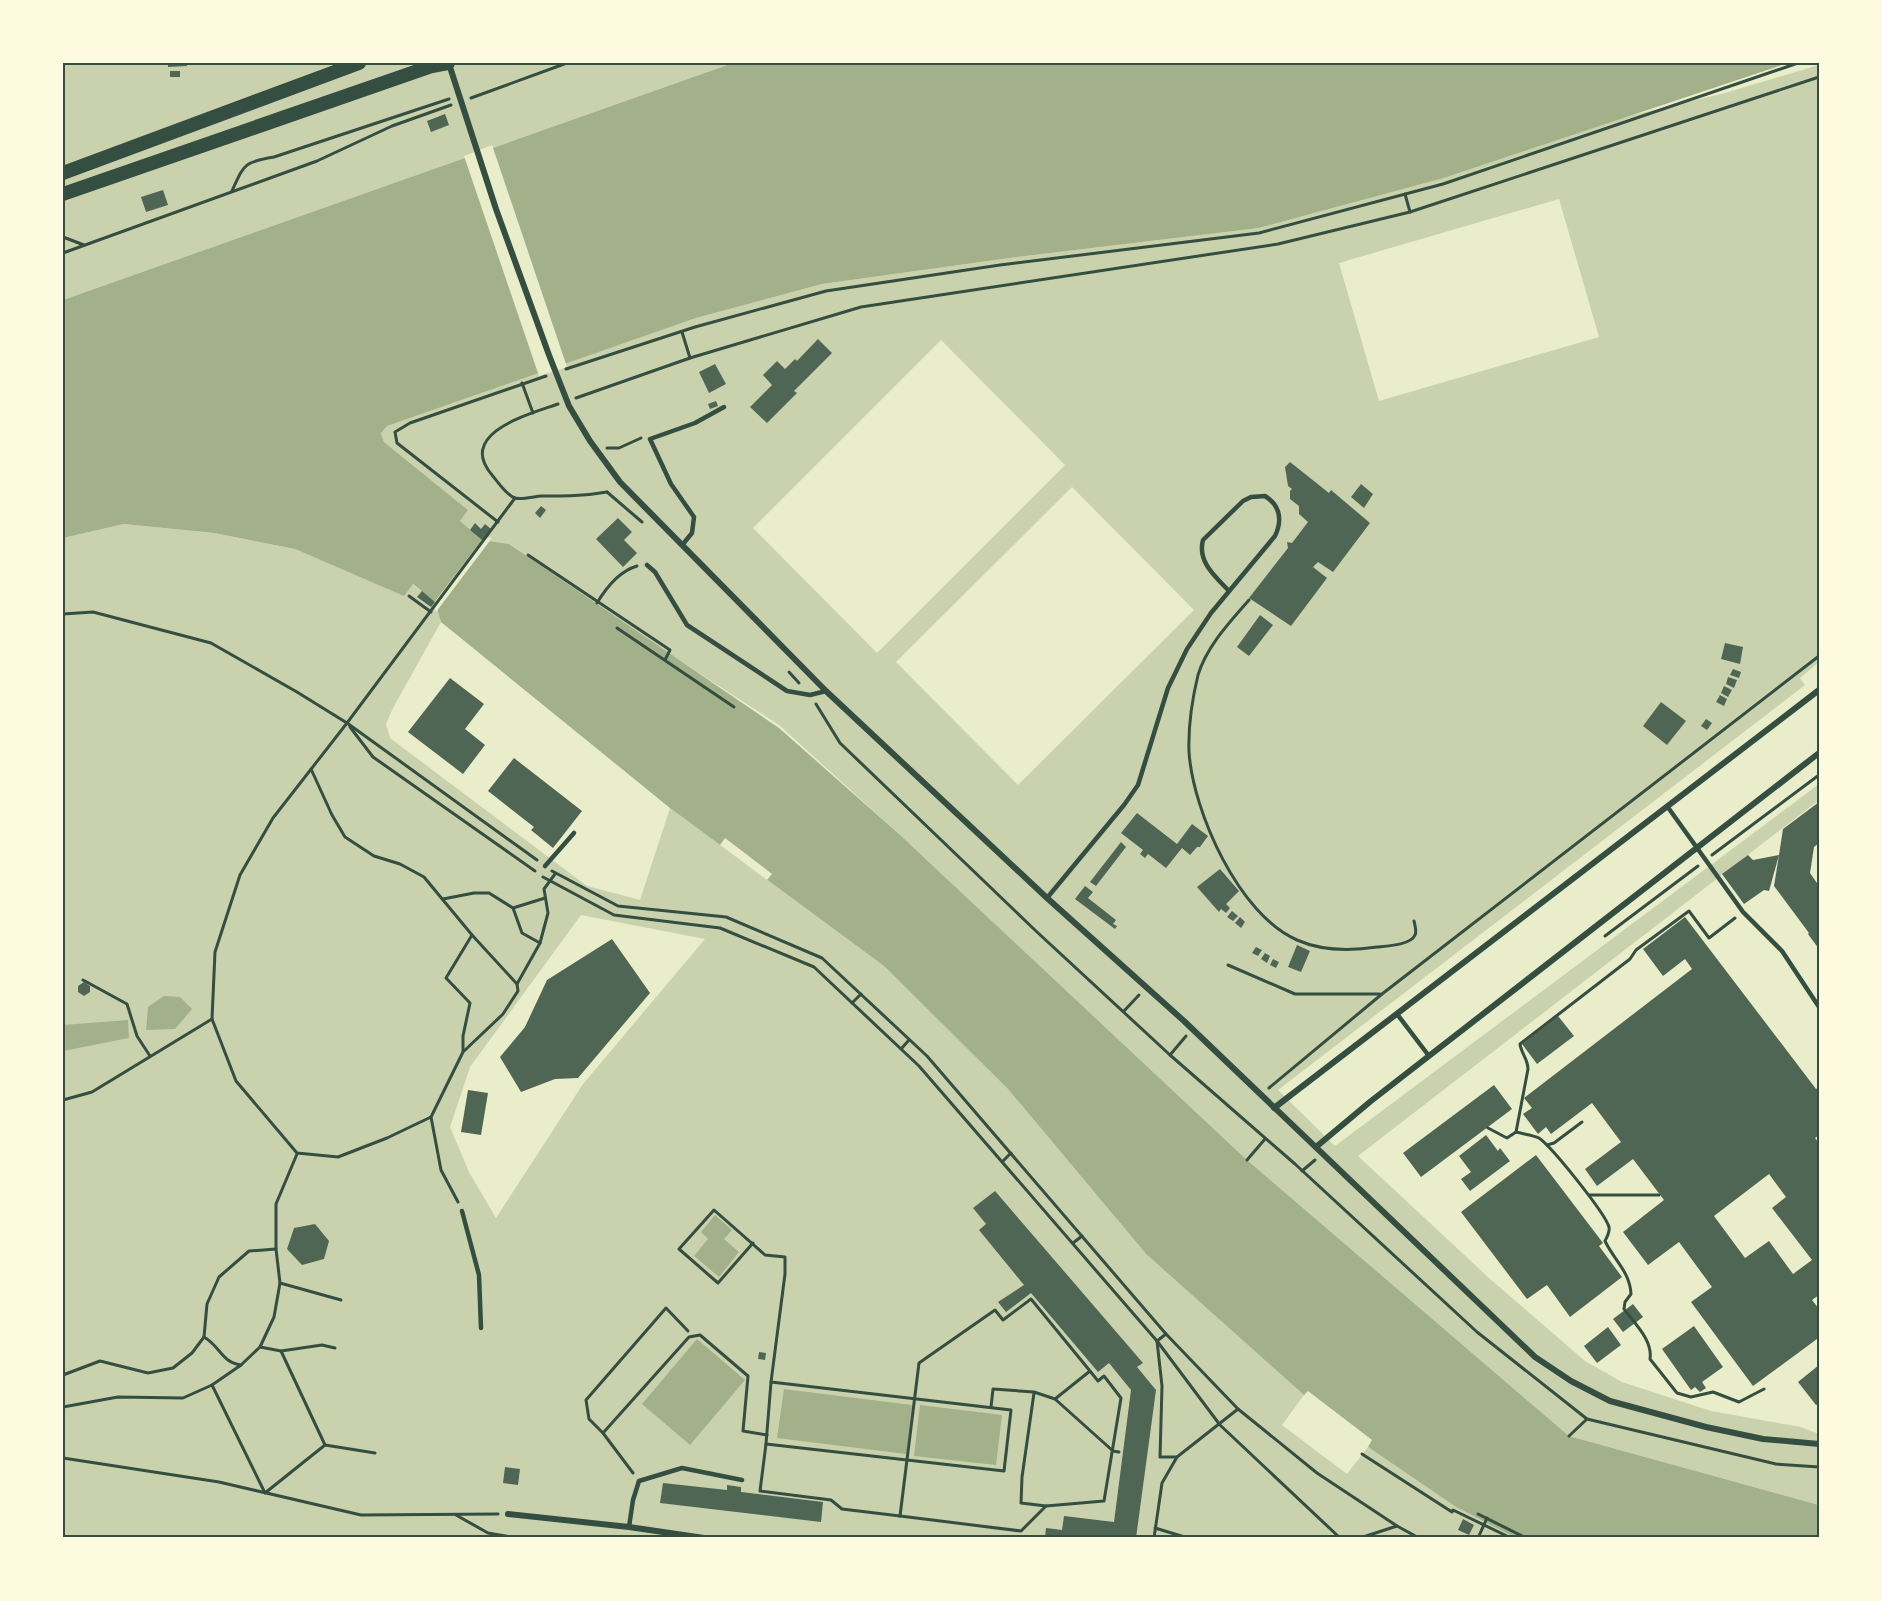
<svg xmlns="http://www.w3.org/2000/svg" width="1882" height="1601" font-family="'Noto Serif',serif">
  <rect width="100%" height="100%" fill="#e9edc9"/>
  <g fill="#cad2ad" fill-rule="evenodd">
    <path d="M63,63h670l-670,237z"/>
    <path d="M1819,65v597l-19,16 5,7 -527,405 57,56 484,-362v16l-461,356 131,122 96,83 37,21 89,29 90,16 18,7v71l-250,-69 -322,-276 -348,-326 -120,-109 -160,-104 -110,-77 -27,-4 -23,-19 9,-11 -84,-68 -3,-10 5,-6 310,-108 126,-34 195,-27 242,-29 185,-50 181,-61 100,-24zM1559,199l40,138 -220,64 -40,-138zM941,340l124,125 -188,188 -124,-125zM1072,487l122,123 -176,175 -122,-123z"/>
    <path d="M124,524l90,9 81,16 108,46 9,-11 23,18 6,20 -48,86 -7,16 4,14 197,148 53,14 30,-92 214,158 124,123 138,165 158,141 -22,30 65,49 21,-27 88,60 60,31 -1453,-1v-999zM581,915l124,24 -122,145 -87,134 -27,-46 -19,-45 20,-60z"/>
  </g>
  <g fill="#a3b18a">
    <path d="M733,63h1055l-344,115 -185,50 -242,29 -195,27 -126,34 -309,108 -6,7 3,9 84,68 -8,11 22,19 27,4 270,184 120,106 348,326 322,276 250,69v33h-303l-60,-31 -88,-60 4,-7 -64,-49 -4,4 -158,-141 -138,-165 -124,-123 -214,-158 -229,-186 -6,-20 -22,-18 -9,12 -109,-47 -81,-16 -90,-9 -61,14v-238z"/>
    <path d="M164,996l16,1 12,12 -17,20 -29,1 2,-23z"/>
    <path d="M128,1020l1,18 -66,13v-26z"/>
    <path d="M715,1215l17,15 -8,9 15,13 -20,25 -25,-21 14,-17 -7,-7z"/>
    <path d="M697,1339l48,41 -55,65 -48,-41z"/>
    <path d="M784,1389l128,16 -6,49 -129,-16z"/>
    <path d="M920,1405l82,10 -6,50 -82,-9z"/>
  </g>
  <g fill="#e9edc9">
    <path d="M492,145l75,222 -28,9 -75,-220z"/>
    <path d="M484,537l8,1 -56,74 -3,-8z"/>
    <path d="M725,838l47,36 -5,6 -47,-35z"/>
  </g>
  <g fill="#4f6655" fill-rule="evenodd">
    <path d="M168,63h19v3l-19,1z"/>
    <rect x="170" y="71" width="10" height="6"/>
    <path d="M445,114l4,11 -18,7 -4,-11z"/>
    <path d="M163,190l5,15 -22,7 -5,-15z"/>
    <path d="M818,339l14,14 -38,38 3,2 -30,30 -17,-16 22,-22 -9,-10 14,-14 8,8 10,-10 2,2z"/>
    <path d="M715,364l11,20 -17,9 -10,-21z"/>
    <path d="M716,401l2,5 -8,3 -2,-5z"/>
    <path d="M1290,462l39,31 2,-3 39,33 -37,49 -15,-10 -5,5 14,11 -36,48 -42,-28 39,-50 -1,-6 5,1 16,-21 -9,-8v-8l-9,-7v-8l2,-2 -4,-3 -3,-19z"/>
    <path d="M1361,484l12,10 -9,14 -13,-11z"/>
    <path d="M541,506l5,4 -6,8 -5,-5z"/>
    <path d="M618,518l14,14 -8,8 13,13 -14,14 -27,-28z"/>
    <path d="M475,523l6,6 4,-5 6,5 -9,11 -12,-10z"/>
    <path d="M422,591l13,11 -4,5 -14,-10z"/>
    <path d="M1260,615l13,10 -24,31 -12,-9z"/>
    <path d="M1725,643l18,4 -3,17 -19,-5z"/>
    <path d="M1733,669l8,3 -2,6 -9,-3z"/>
    <path d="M1728,677l9,3 -3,8 -8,-4z"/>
    <path d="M450,678l34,26 -19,25 20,16 -22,29 -55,-42z"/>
    <path d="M1724,686l8,4 -4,7 -7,-4z"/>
    <path d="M1720,695l7,4 -3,7 -8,-4z"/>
    <path d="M1661,702l25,19 -19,24 -24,-19z"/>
    <path d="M1706,719l6,4 -5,7 -6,-4z"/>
    <path d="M514,758l68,53 -29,37 -22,-18 3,-3 -46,-36z"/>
    <path d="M1819,802v41l-5,4 -4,26 9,13v63l-11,-15 1,-1 -35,-47 5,-31 -10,36 -5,-1 -20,14 -22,-30 26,-19 5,5 26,-5 4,-26z"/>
    <path d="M1137,813l40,31 15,-20 16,12 -8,11h-3l-7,8 -8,-7 -16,20 -18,-14 -3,4 -5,-4 3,-4 -22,-17z"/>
    <path d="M1121,842l5,5 -30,39 -6,-4z"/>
    <path d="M1220,869l19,22 -13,13 4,4 -4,5 -5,-4 -2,3 -22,-25z"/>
    <path d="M1085,886l8,6 -5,6 28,22 -3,4 4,2 -2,3 -40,-30z"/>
    <path d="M1232,911l6,5 -5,5 -6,-4z"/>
    <path d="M1240,917l5,5 -4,6 -6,-5z"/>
    <path d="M1685,917l131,172 3,-2v48l-4,3 4,5v152l-7,5 7,9v33l-2,-3 -64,47 -62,-84 21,-15 -33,-45 -31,23 -25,-33 41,-32 -31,-41 -36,27 -12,-17 36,-27 -29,-39 -41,31 -5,-7 -8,7 -15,-20 9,-6 -8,-10 168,-129 -7,-10 -22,17 -20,-27zM1769,1174l17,23 -14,11 40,52 -19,14 -24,-33 -24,17 -31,-42z"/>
    <path d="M612,939l38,54 -72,85 -23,1 -34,13 -21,-35 25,-30 22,-47z"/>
    <path d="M1297,945l13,6 -9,21 -13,-5z"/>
    <path d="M1256,947l6,3 -4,6 -6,-3z"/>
    <path d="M1265,953l5,3 -3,7 -6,-4z"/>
    <path d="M1273,959l6,3 -3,6 -6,-3z"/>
    <path d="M84,982l6,4v6l-6,4 -6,-4v-6z"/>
    <path d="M1558,1016l16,20 -37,28 -15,-20z"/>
    <path d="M1494,1085l18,24 -91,68 -18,-24z"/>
    <path d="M468,1090l20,3 -7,42 -20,-3z"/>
    <path d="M1486,1135l12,16 2,-3 10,13 -40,30 -9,-12 10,-7 -12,-16z"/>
    <path d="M1536,1155l67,88 -4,3 23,31 -52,40 -23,-32 -20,14 -66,-87z"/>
    <path d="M995,1191l148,172 -6,4 19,23 -20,148h-91l1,-10 16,2 2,-14 50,6 17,-132 -22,-27 -11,9 -67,-79 -25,19 -8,-10 26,-17 -45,-55 7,-6 -13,-16z"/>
    <path d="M315,1224l14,17 -5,18 -22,6 -15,-16 7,-21z"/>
    <path d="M1633,1304l10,13 -20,15 -10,-13z"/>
    <path d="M1694,1326l29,41 -21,15 4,6 -6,4 -5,-5 -4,3 -29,-41z"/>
    <path d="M1608,1327l13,18 -24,18 -13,-17z"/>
    <path d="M759,1352l7,1 -1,7 -7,-1z"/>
    <path d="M1819,1365v39l-3,1 -18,-23z"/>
    <path d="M505,1467l15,2 -2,16 -15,-2z"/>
    <path d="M663,1483l64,7v-5l14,2v5l82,10 -2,20 -161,-19z"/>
    <path d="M1463,1519l11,6 -5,10 -11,-5z"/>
  </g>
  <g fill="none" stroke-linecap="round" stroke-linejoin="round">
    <g stroke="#344e41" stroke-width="3">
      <path d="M471,98l96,-35"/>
      <path d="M232,191c12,-26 11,-29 42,-34l175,-58"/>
      <path d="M1405,194l5,18"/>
      <path d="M63,237l21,8"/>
      <path d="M63,253l254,-92 75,-35 59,-21"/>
      <path d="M682,332l8,26"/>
      <path d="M566,369l129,-42 131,-36 174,-26 259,-32 184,-49 355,-121"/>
      <path d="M522,383l11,30"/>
      <path d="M576,398l114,-40 171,-51 417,-63 132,-32 409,-135"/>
      <path d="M558,404c-28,10 -102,29 -66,71 6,7 14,20 23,23 7,2 20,-2 27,-2 23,0 43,0 65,-4"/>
      <path d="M607,448h12l22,-10"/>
      <path d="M607,492l35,30"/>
      <path d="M498,522l-101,-79 -2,-11 15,-9 136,-47"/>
      <path d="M528,555l142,95 -5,10"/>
      <path d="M409,596l22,16"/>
      <path d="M1249,600c-20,23 -42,46 -51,75 -6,25 -10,51 -9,77 4,60 50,163 108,188 25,11 54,11 80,7 10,-1 34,-2 38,-12 2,-4 0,-9 -1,-14"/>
      <path d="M597,603c9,-15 23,-32 40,-37"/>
      <path d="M63,614l30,-2 118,31 86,49 50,31 190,137"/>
      <path d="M617,628l117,79"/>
      <path d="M789,672l10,11"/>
      <path d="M816,704l24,39 197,189 133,123 125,109 182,168 110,87 189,45 43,3"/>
      <path d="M350,727l23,30 162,114"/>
      <path d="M311,769l21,46 13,22 29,19 26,8 24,13 48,58 45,49"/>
      <path d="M1712,855l107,-80"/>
      <path d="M552,871l66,35 108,11 96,41 105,98 239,278 72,75 79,64 80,53 22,12"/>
      <path d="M543,877l71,38 106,13 94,39 105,99 238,275 63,84 120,113"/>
      <path d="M443,899l31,-6h15l24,15 9,25 18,10"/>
      <path d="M513,908l32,-10"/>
      <path d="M1605,936l93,-70"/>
      <path d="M1228,965l67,29h85"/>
      <path d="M83,980l44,24 10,32 13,20"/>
      <path d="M852,1003l9,-9"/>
      <path d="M1124,1011l15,-16"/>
      <path d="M901,1049l8,-9"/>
      <path d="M463,1051v-15l7,-33 -24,-25 26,-43"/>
      <path d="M1170,1055l16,-19"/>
      <path d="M1269,1088l113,-94 437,-338"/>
      <path d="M63,1100l29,-8 120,-73"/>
      <path d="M431,1117l-44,21 -49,19 -41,-4 -61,-72 -24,-62 3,-67 25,-77 33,-57 74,-95 168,-225"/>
      <path d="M1488,1128l19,10 9,-6c7,2 17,3 23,6 13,9 66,75 70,89 1,5 -2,10 -4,14 9,19 25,31 26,53l-6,8 -1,7c10,14 29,31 26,50l27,34 14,4 22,-5 26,10 25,-13"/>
      <path d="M1516,1132l12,-63c0,-10 -7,-16 -8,-25l110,-85 6,-9 53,-39 20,27 26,-20"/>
      <path d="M1547,1145l7,-2 28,-21"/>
      <path d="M1247,1160l18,-21"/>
      <path d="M1003,1161l8,-8"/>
      <path d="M1302,1171l13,-11"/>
      <path d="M1589,1195h70"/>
      <path d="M458,1202l-17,-32 -10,-53 32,-65 40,-38 15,-23 -1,-7 23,-41 8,-30 -4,-24 11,-15"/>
      <path d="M753,1243l-35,40 -39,-34 35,-39 51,45 20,2v17l-14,108"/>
      <path d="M1073,1243l9,-7"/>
      <path d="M280,1283l61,17"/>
      <path d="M204,1337c17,10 17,25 37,28"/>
      <path d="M1157,1341l5,45 -2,71h17"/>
      <path d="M1157,1341l9,-7"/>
      <path d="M260,1347l21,4"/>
      <path d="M63,1375l37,-14 48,12 25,-5 19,-15 12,-16 3,-33 12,-27 30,-26 27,-2"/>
      <path d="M771,1382l240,28 -7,61 -238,-27z"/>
      <path d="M212,1385l53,108 60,-48 50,8"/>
      <path d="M1034,1393l-12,84 -1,26 25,3"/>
      <path d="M1055,1399l35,-28 -59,-72 -28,21 -8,-10 -76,53 -19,153 121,15 25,-25 58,-5 17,-103 -17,-22 -6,5 -8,-10"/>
      <path d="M63,1407l55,-10 65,1 29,-13 29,-20 19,-18 14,-30 6,-34 -4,-34v-45l21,-50"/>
      <path d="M991,1407l2,-18 41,3 21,7 58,52 6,1"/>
      <path d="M603,1433l-14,-14 -3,-19 80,-92 22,23"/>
      <path d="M1569,1436l18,-17"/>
      <path d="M766,1444l-6,47 71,9 11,9 58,7"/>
      <path d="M325,1445l-44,-94 41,-6 13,3"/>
      <path d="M1362,1454l90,58 1,-2 58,28"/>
      <path d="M63,1458l156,24 142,33 137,-1"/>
      <path d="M633,1473l-30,-40 86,-96 11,-2 48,41 -5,55 24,4"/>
      <path d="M1478,1514l48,24"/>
      <path d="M456,1515l32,18 30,5"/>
      <path d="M1155,1528l33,10"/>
      <path d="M1154,1538l8,-55 15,-26 61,-48"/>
      <path d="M1360,1538l37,-12"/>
      <path d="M1478,1538l9,-20"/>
    </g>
    <g stroke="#344e41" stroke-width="4.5">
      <path d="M683,544l9,-11 2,-16 -23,-33 -21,-45 45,-16 29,-16"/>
      <path d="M647,565l8,7 32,53 100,66 23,4 16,-4"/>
      <path d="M1667,806l76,106 39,39 37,56"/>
      <path d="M545,866l29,-33"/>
      <path d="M1047,898l77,-93 14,-20 30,-97 19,-39 24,-36 64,-77c7,-15 6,-30 -10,-40l-14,1 -8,4 -40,39c-6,22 13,37 26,51"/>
      <path d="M1397,1014l32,42"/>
      <path d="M462,1211l17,64 2,53"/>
      <path d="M629,1527l4,-27 6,-19 43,-13 60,12"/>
    </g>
    <g stroke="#344e41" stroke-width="6">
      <path d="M449,64l47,145 53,146 20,51 21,35 30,41 206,209 221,207 137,123 351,336 36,24 39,20 96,26 57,12 56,5"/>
      <path d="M1274,1108l545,-418"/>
      <path d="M1316,1147l55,-46 448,-348"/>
      <path d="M508,1514l121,13 75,11"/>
    </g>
    <g stroke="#344e41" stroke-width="14">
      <path d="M63,173l296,-110"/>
      <path d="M63,194l369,-128 16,-3"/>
    </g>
  </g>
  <rect width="1882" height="1601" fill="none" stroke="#fefae0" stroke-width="129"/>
  <rect x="64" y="64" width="1754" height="1472" fill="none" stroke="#344e41" stroke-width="2"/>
</svg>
